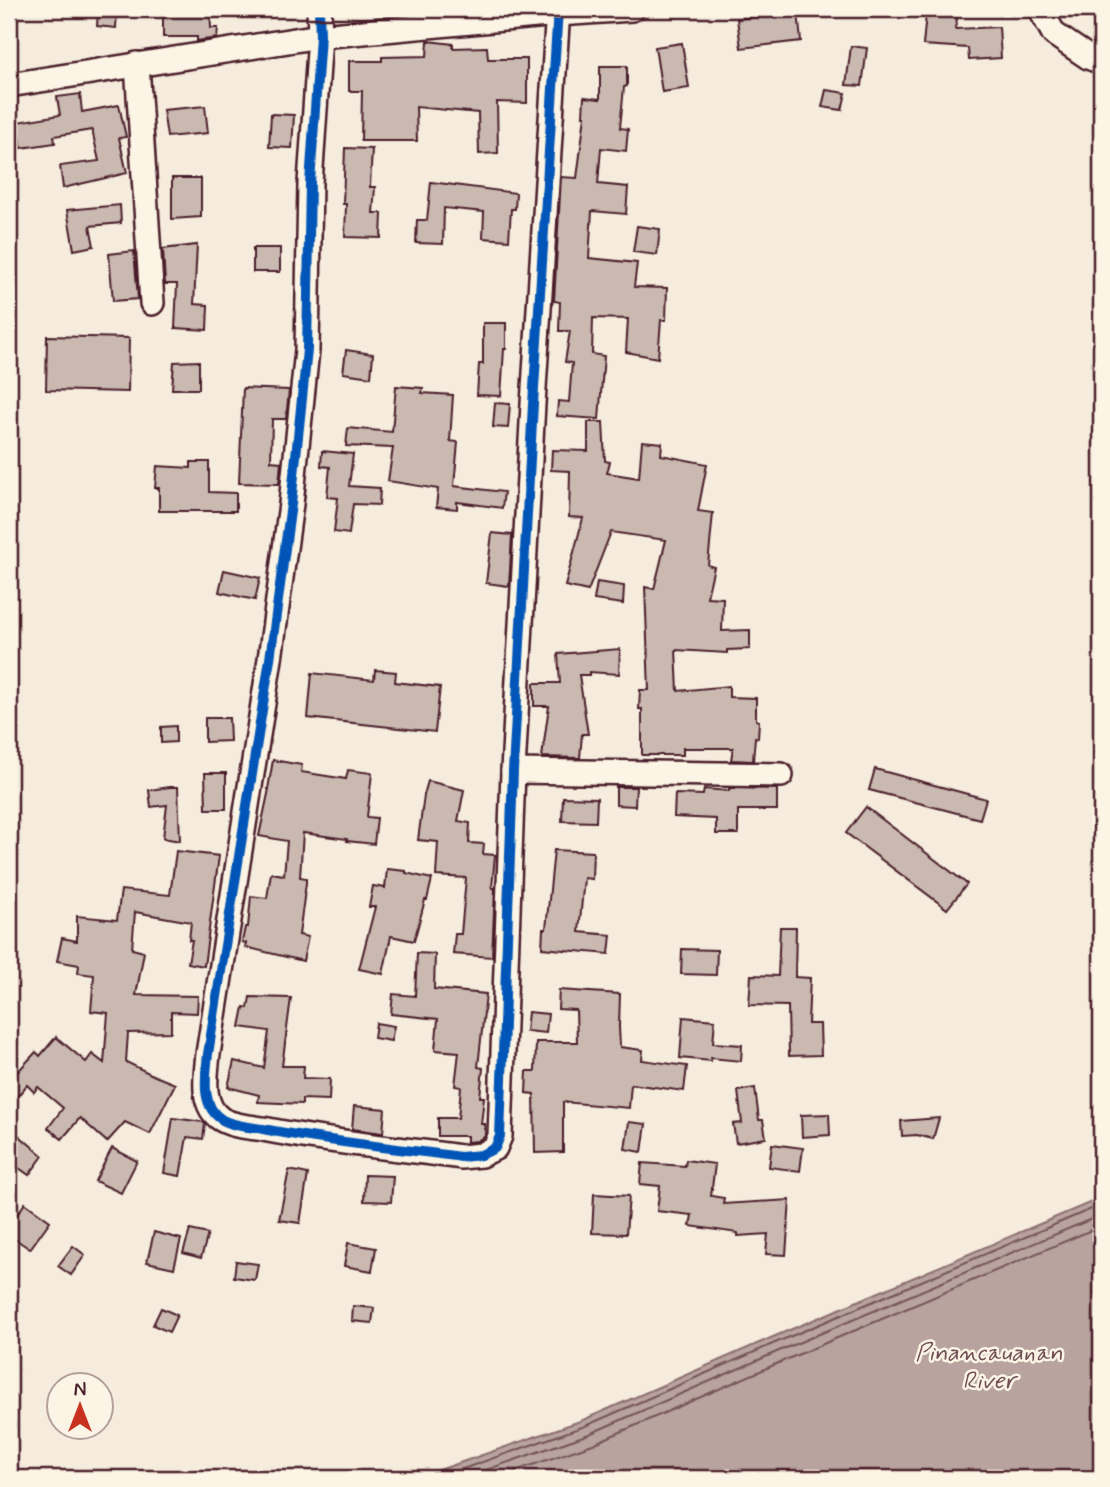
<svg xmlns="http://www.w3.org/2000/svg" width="1110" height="1487" font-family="Mynerve,sans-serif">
  <rect width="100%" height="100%" fill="#f5ecde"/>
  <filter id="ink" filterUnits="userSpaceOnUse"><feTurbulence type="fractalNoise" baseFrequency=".0143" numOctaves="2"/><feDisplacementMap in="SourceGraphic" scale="14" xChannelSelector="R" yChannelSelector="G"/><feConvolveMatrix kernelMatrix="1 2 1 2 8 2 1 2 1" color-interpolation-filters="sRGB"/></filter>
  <g filter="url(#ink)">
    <path fill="#b8a39e" stroke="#8c6e70" stroke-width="2" d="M1101,1198v280h-685l167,-58 190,-83z"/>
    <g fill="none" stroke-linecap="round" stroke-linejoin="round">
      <g stroke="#765459" stroke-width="2">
        <path d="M437,1478l148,-52 190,-83 326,-138"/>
        <path d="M463,1478l126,-44 190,-83 322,-136"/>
        <path d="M495,1478l98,-34 190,-83 318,-135"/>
      </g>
    </g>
    <g fill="#cab9b1" stroke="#4a1f2b" stroke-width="2">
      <path d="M98,9h19l-1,19 -19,-2z"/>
      <path d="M163,9h47l1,19h7l-1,10 -20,3v-4h-34z"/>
      <path d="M798,12l3,29 -60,7 -4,-29z"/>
      <path d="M926,14l31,3 -1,12 43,-2 2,31 -32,2 -1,-12 -45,-3z"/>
      <path d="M428,41l25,3v4l34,-1 1,12h39v44l-30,-1 1,51 -19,1 -1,-41 -62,-6 1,34h-56l1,-50h-13v-30h33v-4l45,-1z"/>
      <path d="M682,43l7,45 -27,4 -7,-45z"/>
      <path d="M851,46l16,2 -5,38 -16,-1z"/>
      <path d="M600,66h27v20l-3,1 -4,41 8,1 -2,22 -25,-3 -3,36 30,3 -2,27 -34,-3 -3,47 48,5 -3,24 33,1 -1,32h-5l-3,38 -32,-6 2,-33 -35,-1 -1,36 12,2 -5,63 -42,-3 1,-15 11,1 3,-39 -7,-1 5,-31h-11l1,-29 -6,-1 7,-124 16,1 8,-62h-2l1,-19 16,2z"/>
      <path d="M826,90l20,3 -4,17 -20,-3z"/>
      <path d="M80,94l2,18 37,-7 7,32 -7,1 8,35 -64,15 -3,-22 39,-5 -7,-31 -38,6 1,7 -34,5 -4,-26 43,-7 -3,-18z"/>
      <path d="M205,106l3,27 -41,4 -4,-27z"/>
      <path d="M271,114l23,1 -2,33 -23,-1z"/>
      <path d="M345,148l27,1 -2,38h5l-2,26h9l-1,25 -36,-1 1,-33h-3z"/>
      <path d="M172,178h29v39l-29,2z"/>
      <path d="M431,182l85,11 -1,16h-4l-2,31 -26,-2 1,-26 -40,-4 -1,36 -27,-1 1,-23h10z"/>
      <path d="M120,205l1,18 -31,3 4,20 -20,4 -7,-40z"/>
      <path d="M637,226l23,3 -3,26 -24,-3z"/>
      <path d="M197,245l-3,59 14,1 -1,25 -32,-2 2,-44h-12l-2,-35z"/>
      <rect x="253" y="248" width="27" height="24"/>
      <path d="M134,251l4,48 -25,2 -4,-47z"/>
      <path d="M483,323h23v26h-2l-3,47 -24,-1 2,-31h4z"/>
      <path d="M47,336l82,2 -1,54 -82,-2z"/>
      <path d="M346,350l27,4 -2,23 -28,-4z"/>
      <path d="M199,361v28h-27l2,-27z"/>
      <path d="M396,386l27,2 -1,5 31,2 -3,46 8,1 -4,44 50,6 -2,16 -45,-6v7l-21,-2 2,-18 -50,-8 5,-33 -47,-2 2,-18 44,4z"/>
      <path d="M243,388l46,2 -3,29h-14l-1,42 10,1 -2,22 -40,-1z"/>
      <path d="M495,403l15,1 -2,24 -15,-1z"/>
      <path d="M588,422h15l2,39 5,1 -3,11 32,5 3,-37 20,2 -1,12 46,9 -9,47 15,2 -5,52 6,2 -7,30 16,1 -1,33 28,-1v19l-23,1v3l-51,-3 2,41 51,-5v11l27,1v22l3,1 -1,17 -3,-1 -2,24 -22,-1 2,-12h-50v7h-41v-46h-3l1,-19h9l-4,-103 9,2 12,-49 -55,-8 -23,59 -23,-5 18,-68 -14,-1 1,-46 -19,-1 1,-20 36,1z"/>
      <path d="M322,451l31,3 -4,32 31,2 -1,17 -26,-1 -4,30 -15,-2 4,-34 -11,-1 3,-30 -9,-1z"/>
      <path d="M191,462h18v30l27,1v18h-77v-23h-4l2,-22 34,2z"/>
      <path d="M492,533l20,2 -3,51 -23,-3z"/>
      <path d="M224,570l36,8 -5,22 -36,-8z"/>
      <path d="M597,582l27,4 -1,18 -29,-4z"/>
      <path d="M620,649l-1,25 -30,-2v3h-10l9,59h-6l-2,24 -38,-1 7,-51h-15v-23h26l-2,-29z"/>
      <path d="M375,670l21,2 -1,10 45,5 -5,45 -127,-14 4,-45 62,7z"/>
      <path d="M205,718h24l1,23 -25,1z"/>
      <path d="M176,726v16l-15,1v-16z"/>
      <path d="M273,760l29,5 -1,7 45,7 2,-9 24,3 -5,44 10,1 -3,26 -27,-3v-2l-44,-6 -3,44 6,1v5l-7,52 9,2 -5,24 -58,-14 1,-4 -4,-1 3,-15h3l3,-31 16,2 4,-25 13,2 3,-34 -28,-5 10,-47h-1z"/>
      <path d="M875,769l111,30 -6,20 -111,-29z"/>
      <path d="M205,773h21v36h-20z"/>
      <path d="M428,781l36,9 -6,31 12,2 -1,20 15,1 -1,10 12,1 -3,33h3l-3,69 -39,-3 2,-20h6l5,-56 -30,-2 2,-34 -20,-2 6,-45z"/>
      <path d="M170,787h8l2,54 -17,-3 4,-33 -16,2 -2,-17z"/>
      <path d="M616,787h20l-1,19 -19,-1z"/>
      <path d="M729,788l48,1v21h-39v24h-22v-15l-42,-2 1,-23 28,1 1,-6 25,2z"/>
      <path d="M563,797l34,1 -1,24 -34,-1z"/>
      <path d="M866,807l101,77 -20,25 -101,-76z"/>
      <path d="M554,850l39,2 -1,27 -8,-1 -5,54 32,3 -2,19 -67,-6 1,-19h3z"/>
      <path d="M176,851l43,5 -15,110 -16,-3 4,-23h-3l2,-18 -56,-10 -3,37 12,3 -8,43 62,1 -1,17 -26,-1v20l-43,1 -2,29 29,14 20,8 -25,50 -25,-12 -18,20 -27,-24 -18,21 -14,-11 15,-20 -25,-21 -4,5 -7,-7 -18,21v-25l27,-29 4,4 16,-19 30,25 6,-8 12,9 4,-50 -17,-2 3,-36 -16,-2 1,-8 -22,-4 5,-23 15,3v-25l40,4 4,-30 49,5z"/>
      <path d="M387,869l19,2v2l26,6 -5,21h-2l-11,41 -23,-5 -8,38 -24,-5 16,-62h-6l4,-21 12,2z"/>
      <path d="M780,927h16l-1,50 15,1 -2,46h12l1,31 -32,1 -1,-50 -39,-1 2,-30 27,1z"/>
      <path d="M682,949l35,1 -1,25 -35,-1z"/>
      <path d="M417,953l18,1 -1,35 52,5 -8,73 5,1 -3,29h4l-3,27h4v12l-8,5 -10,1v-6h-29v-18h20l3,-31 -6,-1 4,-34 -24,-2 3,-31 -47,-5 2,-20 22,2z"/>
      <path d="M559,990l61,4 -1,33 1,20 23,3 -1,10 45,6 -3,25 -53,-7 -2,24 -66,-6v50l-28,1 -1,-59 -8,-1 1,-22h8l1,-29h41l-1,-32 -18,-1z"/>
      <path d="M250,997l41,1 -9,68h22l-1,12 27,1 -1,21 -27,-1v5l-44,-2 1,-7 -31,-8 6,-26 30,7 5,-37 -29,-4 4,-20 4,1z"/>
      <path d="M528,1012l20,2 -2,19 -20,-2z"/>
      <path d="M683,1017l32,3 -2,23 29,2 -1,16 -30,-3v3l-31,-3z"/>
      <path d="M376,1023l18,3 -3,15 -17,-3z"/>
      <path d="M755,1088l4,32h4l3,18 -30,5 -3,-19 9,-1 -4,-32z"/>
      <path d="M354,1106l31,3 -2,24 -31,-4z"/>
      <path d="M829,1114l1,21 -28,2 -1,-22z"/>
      <path d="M173,1118l30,4 2,2 -2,15 -16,-2 -7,39 -16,-3z"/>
      <path d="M939,1118l-6,21 -16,-4 -15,1 -1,-15z"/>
      <path d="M629,1122l17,2 -4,28 -17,-3z"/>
      <path d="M9,1127l34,29 -14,19 -20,-14z"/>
      <path d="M772,1144l31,4 -3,23 -31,-4z"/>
      <path d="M112,1148l25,13 -16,32 -26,-12z"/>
      <path d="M686,1160l29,4 -4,32 13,2 -1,6 67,-4 -4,55 -20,-1 2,-20 -30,2v-3l-48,-7 2,-11 -35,-4 3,-25 -20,-2 2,-21 43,3z"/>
      <path d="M289,1170l19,4 -8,49 -21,-3z"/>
      <path d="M365,1175l28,1 -2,26 -27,-1z"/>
      <path d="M594,1194l35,2 -3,38 -34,-1z"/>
      <path d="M25,1203l25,18 -20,28 -21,-14v-8z"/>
      <path d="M190,1230l18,4 -7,24 -18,-5z"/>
      <path d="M154,1232l27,7 -7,29 -27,-6z"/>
      <path d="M348,1243l28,5 -4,23 -28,-5z"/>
      <path d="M73,1246l12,9 -14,20 -13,-9z"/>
      <path d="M236,1261l22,3 -3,16 -21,-3z"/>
      <path d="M353,1306l21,2 -2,15 -20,-2z"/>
      <path d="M161,1308l16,7 -8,17 -16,-7z"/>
    </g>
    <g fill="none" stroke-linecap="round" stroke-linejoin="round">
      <defs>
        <g id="street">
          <path d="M319,9l1,27 -10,147 -3,167 -16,154 -21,155 -62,395c-2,21 -8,51 13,65 11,7 29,8 42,10 65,13 132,19 198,28l20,-2 14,-7 5,-12 13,-365 20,-367 25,-395"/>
          <path d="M1040,9l14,25 34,23 13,5"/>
          <path d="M137,64l15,239"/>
          <path d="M9,85l311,-49 238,-22 74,-5"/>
          <path d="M513,771l268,4"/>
        </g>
      </defs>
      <use href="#street" stroke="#4a1f2b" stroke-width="28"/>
      <use href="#street" stroke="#fcf5e5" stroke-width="23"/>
      <defs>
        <path id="cycleway" d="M319,9l1,27 -10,147 -3,167 -16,154 -21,155 -62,395c-2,21 -8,51 13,65 11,7 29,8 42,10 65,13 132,19 198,28l20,-2 14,-7 5,-12 13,-365 20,-367 25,-395"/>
      </defs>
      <use href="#cycleway" stroke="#fcf5e5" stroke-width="15"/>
      <use href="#cycleway" stroke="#0057b8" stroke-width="10"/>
    </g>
  </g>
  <g text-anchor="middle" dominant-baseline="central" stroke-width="5" stroke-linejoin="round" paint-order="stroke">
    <g font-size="24" font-style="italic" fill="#704d53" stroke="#fcf5e5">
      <text x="989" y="1353">Pinancauanan<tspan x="989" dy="28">River</tspan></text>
    </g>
  </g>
  <rect width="1110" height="1487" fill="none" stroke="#fcf5e5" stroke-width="35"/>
  <rect x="18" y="18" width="1075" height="1452" fill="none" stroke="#4a1f2b" stroke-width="2.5" filter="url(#ink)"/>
  <g transform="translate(80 1406)"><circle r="33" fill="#fcf5e5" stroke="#b59f9b" stroke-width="2"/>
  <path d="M0-5L12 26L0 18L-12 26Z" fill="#c8321e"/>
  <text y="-10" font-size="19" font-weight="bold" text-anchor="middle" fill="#4a1f2b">N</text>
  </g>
</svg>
